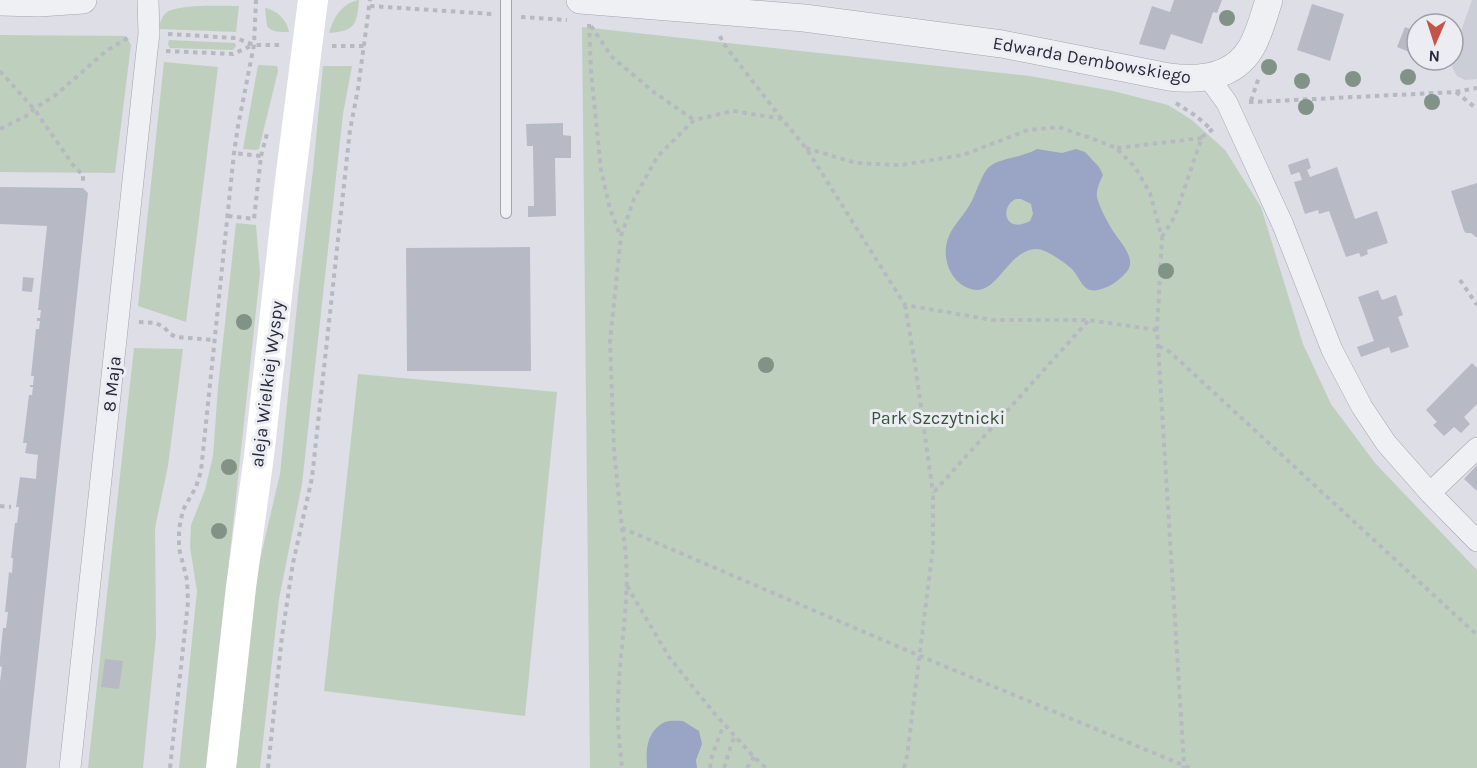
<svg xmlns="http://www.w3.org/2000/svg" width="1477" height="768" font-family="Karla,sans-serif">
  <rect width="100%" height="100%" fill="#dddee6"/>
  <path fill="#cbcdd7" d="M1472,0h5v79l-12,1 -8,-4 -4,-7 -2,-9h2v-6z"/>
  <g fill="#bfcfbe">
    <path d="M359,0c-2,25 -4,31 -30,33 4,-15 13,-30 30,-33z"/>
    <path d="M239,6l-3,26 -77,-3c1,-7 3,-13 8,-17 13,-8 56,-6 72,-6z"/>
    <path d="M265,8c12,2 22,12 24,24 -9,0 -16,1 -22,-6z"/>
    <path d="M582,27l448,49 83,15 55,14 24,15 33,30 36,57 42,137 28,60 44,59 102,107v198h-887z"/>
    <path d="M0,35l126,1 5,9 -16,128 -115,-1z"/>
    <path d="M169,40l66,3 1,3 -3,4 -63,-2 -2,-4z"/>
    <path d="M164,62l54,5 -32,255 -48,-16z"/>
    <path d="M258,65l19,1 1,5 -19,78 -3,1 -13,-1z"/>
    <path d="M323,66h29l-9,48 -41,370 -23,115 -19,169h-24l22,-200 22,-94 19,-188 14,-116z"/>
    <path d="M236,223l20,2 4,48 -53,495h-28l18,-177 -7,-44 1,-22 14,-35 8,-34 5,-69z"/>
    <path d="M134,348l49,1 -15,117 -13,62 1,108 -13,132h-55z"/>
    <path d="M358,374l199,18 -32,324 -201,-25z"/>
  </g>
  <g fill="#9aa4c4" fill-rule="evenodd">
    <path d="M1037,149l25,4 14,-4 9,3 14,15 4,8c-3,6 -7,15 -6,22 2,9 8,20 13,29 5,11 27,30 18,44 -4,6 -14,14 -21,17 -24,10 -23,-4 -35,-18 -7,-6 -26,-20 -35,-20 -30,0 -39,48 -66,40 -21,-6 -31,-33 -22,-53 4,-10 14,-20 20,-30 7,-11 10,-26 18,-37 9,-10 26,-10 38,-15 4,-1 8,-3 12,-5zM1016,199h5l10,5 2,10 -3,7c-27,14 -30,-16 -14,-22z"/>
    <path d="M683,721l16,10 3,13 -6,16 1,8h-50c-1,-17 -1,-35 16,-45 5,-3 14,-2 20,-2z"/>
  </g>
  <g fill="#b7b9c5">
    <path d="M1174,0h48l-5,13 -4,-1 -11,32 -31,-10 -6,16 -26,-6 13,-38 18,6z"/>
    <path d="M1312,4l32,10 -14,47 -33,-11z"/>
    <path d="M1405,27l12,5v23l-20,-8z"/>
    <path d="M563,123v12l8,1v22h-16l1,58 -28,1v-11h6l-1,-60h-6l-1,-22z"/>
    <path d="M1308,158l3,10 -4,2 3,7 27,-10 18,52 22,-8 11,32 -21,7 1,4 -7,3 -2,-4 -13,4 -17,-46 -10,3 -1,-4 -13,4 -11,-32 8,-2 -2,-6 -1,-2 -8,3 -3,-10z"/>
    <path d="M1477,183v55l-6,-5h-5l-2,-2 -13,-40z"/>
    <path d="M0,187l83,1 5,5 -62,575h-26v-86l2,-15 -2,-1v-8l3,-30h3l2,-16h-3l4,-40 3,1 1,-15h-2l4,-35h2l2,-16h-3l4,-30 16,2 1,-15 1,-9 -13,-2 2,-10h-4l6,-48h3l1,-8h-3v-2h3l1,-9h-3l5,-47h3l1,-8h-3v-3h3l1,-8h-3l9,-84 -47,-2z"/>
    <path d="M530,247l1,124h-124l-1,-123z"/>
    <path d="M23,277l11,1 -2,14 -10,-1z"/>
    <path d="M1378,290l4,10 14,-5 7,20 -5,2 11,30 -18,6 -2,-6 -28,10 -4,-10 17,-6 -16,-44z"/>
    <path d="M1472,363l5,5v36l-13,13 6,7 -9,9 -7,-6 -10,9 -11,-11 4,-3 -11,-12z"/>
    <path d="M1477,465v26l-13,-12z"/>
    <path d="M105,659l18,2 -4,28 -18,-2z"/>
  </g>
  <g fill="none" stroke-linecap="round" stroke-linejoin="round">
    <defs>
      <path id="service" d="M506,213v-213"/>
      <g id="minor">
        <path d="M1209,78l18,25 56,122 49,125 30,57 24,36 44,50 47,48"/>
        <path d="M1430,493l47,-45"/>
        <path d="M70,768l77,-718 2,-16 -1,-34"/>
      </g>
      <g id="tertiary">
        <path d="M580,0l224,18 198,26 167,33c31,4 65,0 82,-29 8,-13 13,-33 18,-48"/>
        <path d="M0,2l39,1 44,-3"/>
      </g>
    </defs>
    <use href="#service" stroke="#a3a4af" stroke-width="12"/>
    <use href="#minor" stroke="#a3a4af" stroke-width="22"/>
    <use href="#tertiary" stroke="#a3a4af" stroke-width="28"/>
    <g stroke="#b7b9c0" stroke-width="4" stroke-dasharray="4.5 4.5" stroke-linecap="butt">
      <path d="M370,6l122,8"/>
      <path d="M521,17l46,3"/>
      <path d="M589,24l2,47 10,99 9,39 10,26"/>
      <path d="M591,26l21,31 43,36 39,27"/>
      <path d="M168,34l68,4 18,7h28"/>
      <path d="M720,36l3,7 58,75"/>
      <path d="M332,46h32"/>
      <path d="M166,51l67,3 20,-9"/>
      <path d="M0,71l34,38 42,60 7,5v7"/>
      <path d="M1456,92l21,17"/>
      <path d="M1251,101l8,-24"/>
      <path d="M1249,102l25,-1 181,-9 22,-4"/>
      <path d="M1176,103l20,13 16,14"/>
      <path d="M0,129l26,-13 8,-7 23,-15 49,-43 22,-13"/>
      <path d="M806,148l50,15 45,2 62,-10 65,-25 31,-3 37,13 20,8 19,19 15,26 12,45 -5,92 27,435 -1,3"/>
      <path d="M1117,148l85,-10"/>
      <path d="M261,156l7,-26"/>
      <path d="M228,216l26,3 7,-63 -27,-3"/>
      <path d="M1162,237l13,-21 27,-79 11,-8"/>
      <path d="M1460,280l17,25"/>
      <path d="M905,305l10,59 18,129"/>
      <path d="M139,322l17,1 8,4 6,7 6,3 38,3"/>
      <path d="M1157,330l-68,-10h-96l-88,-15 -99,-157 -24,-29 -49,-8 -39,9 -37,37 -23,42 -13,37 -11,105 4,110 8,77 298,128 270,112"/>
      <path d="M1159,346l11,6 307,283"/>
      <path d="M0,506l11,1"/>
      <path d="M622,528c12,58 -3,117 -4,175 -1,22 2,44 4,65"/>
      <path d="M627,586l42,71 45,56 40,44 12,11"/>
      <path d="M170,768l18,-166 -1,-22 -8,-32v-19l4,-19 13,-23 5,-16 33,-318 4,-27 16,-81 2,-45"/>
      <path d="M268,768l14,-132 11,-73 19,-85 38,-348 8,-41 12,-89"/>
      <path d="M710,768l2,-12 10,-27 3,-3"/>
      <path d="M724,768l8,-26 3,-5"/>
      <path d="M747,768l7,-11"/>
      <path d="M904,768l3,-12 26,-209v-54l155,-172"/>
    </g>
    <use href="#service" stroke="#eff0f4" stroke-width="10"/>
    <use href="#minor" stroke="#eff0f4" stroke-width="21"/>
    <use href="#tertiary" stroke="#eff0f4" stroke-width="27"/>
    <path stroke="#fff" stroke-width="30" d="M221,768l20,-181 18,-131 30,-267 24,-189"/>
  </g>
  <g fill="#819386">
    <circle cx="1227" cy="18" r="8"/>
    <circle cx="1269" cy="67" r="8"/>
    <circle cx="1408" cy="77" r="8"/>
    <circle cx="1353" cy="79" r="8"/>
    <circle cx="1302" cy="81" r="8"/>
    <circle cx="1432" cy="102" r="8"/>
    <circle cx="1306" cy="107" r="8"/>
    <circle cx="1166" cy="271" r="8"/>
    <circle cx="244" cy="322" r="8"/>
    <circle cx="766" cy="365" r="8"/>
    <circle cx="229" cy="467" r="8"/>
    <circle cx="219" cy="531" r="8"/>
  </g>
  <g text-anchor="middle" dominant-baseline="central" stroke-width="6" stroke-linejoin="round" paint-order="stroke">
    <g font-size="18" fill="#272a3b" stroke="#ecedf3">
      <text transform="translate(1092 60) rotate(10)">Edwarda Dembowskiego</text>
      <text transform="translate(112 384) rotate(-84)">8 Maja</text>
      <text transform="translate(267 384) rotate(-83)">aleja Wielkiej Wyspy</text>
    </g>
    <g font-size="18" fill="#365537" stroke="#ecedf3">
      <text x="938" y="418">Park Szczytnicki</text>
    </g>
  </g>
  <g transform="translate(1435 42) rotate(183)"><circle r="28" fill="#ecedf3" stroke="#9d9fa9" stroke-width="1.5"/>
  <path d="M0-4.5L10 22L0 15L-10 22Z" fill="#c45449"/>
  <text y="-9" font-size="16" font-weight="bold" text-anchor="middle" fill="#272a3b">N</text>
  </g>
</svg>
